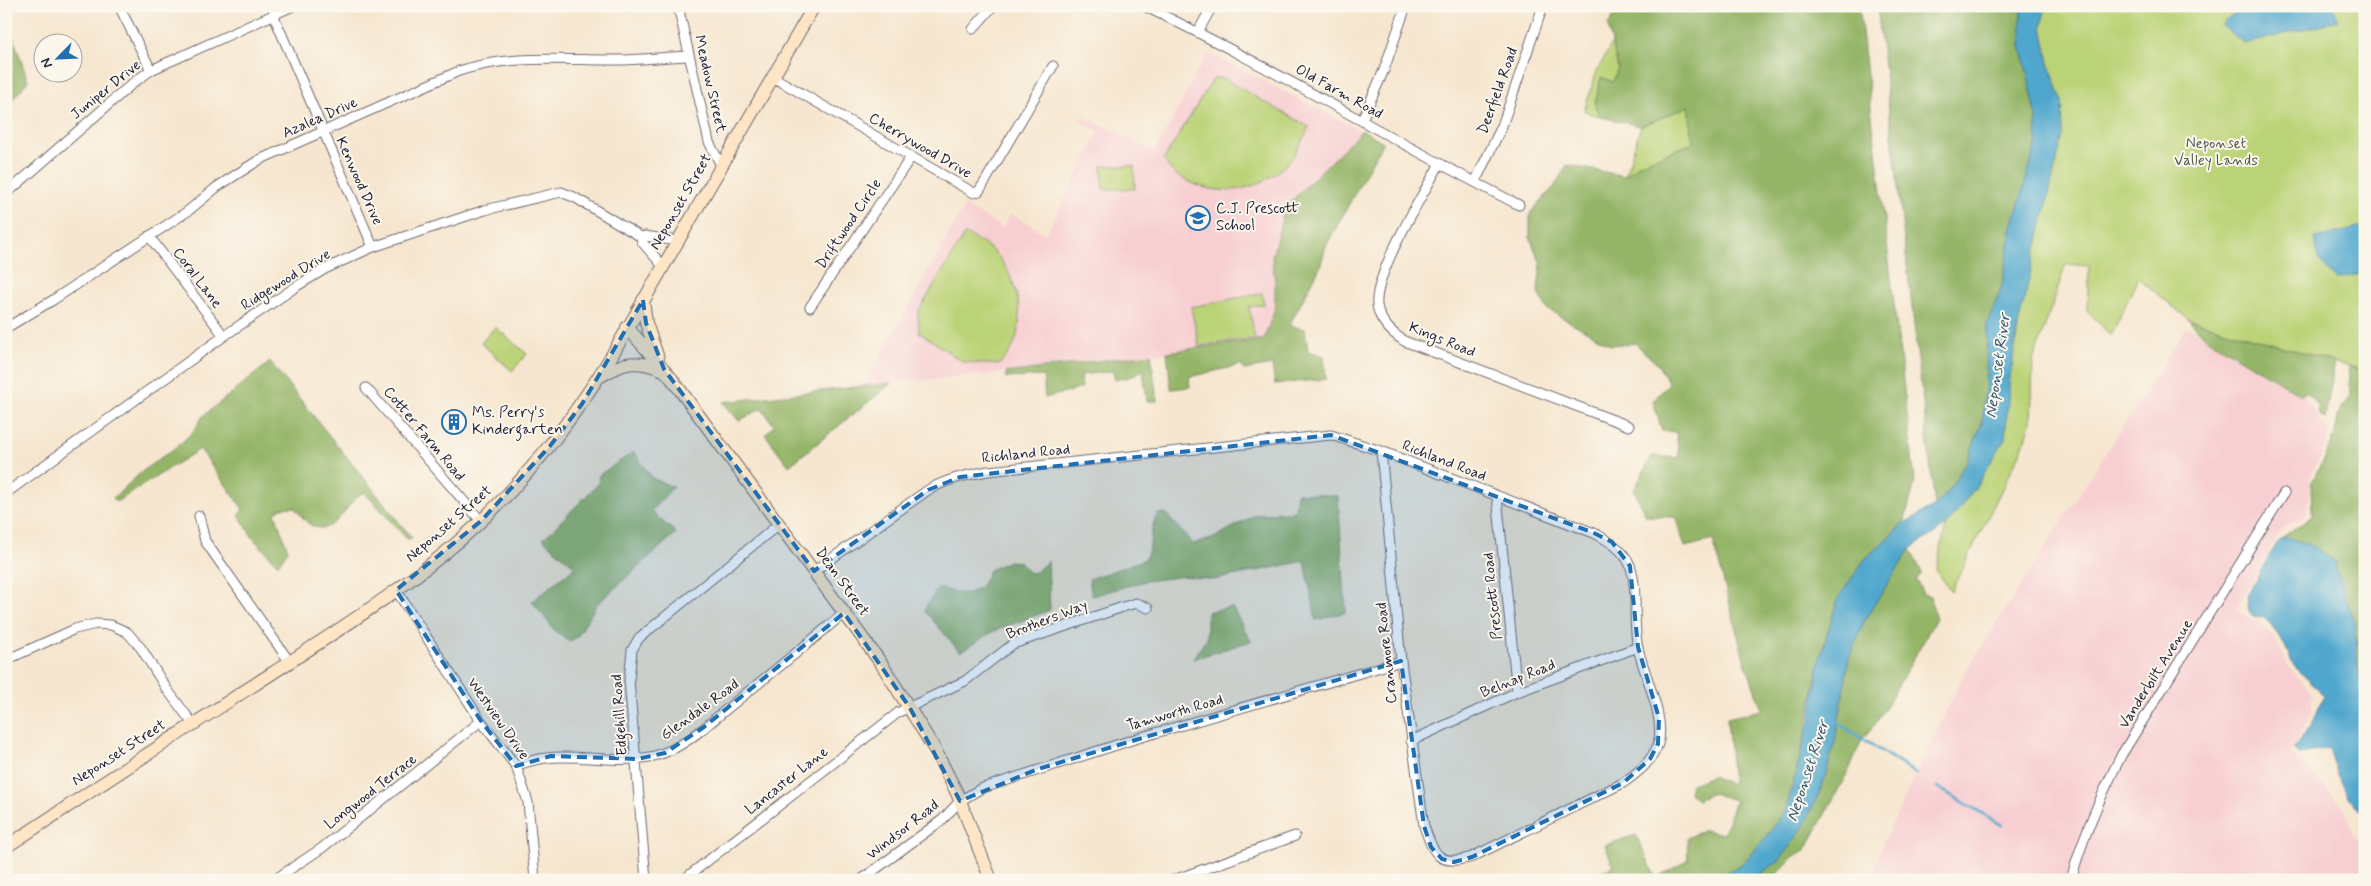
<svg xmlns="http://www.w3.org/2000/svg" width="2371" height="886" font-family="Mynerve,sans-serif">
  <rect width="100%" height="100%" fill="#fbf7ec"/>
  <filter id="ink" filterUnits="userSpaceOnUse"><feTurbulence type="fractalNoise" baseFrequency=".02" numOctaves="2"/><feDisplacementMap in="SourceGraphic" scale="10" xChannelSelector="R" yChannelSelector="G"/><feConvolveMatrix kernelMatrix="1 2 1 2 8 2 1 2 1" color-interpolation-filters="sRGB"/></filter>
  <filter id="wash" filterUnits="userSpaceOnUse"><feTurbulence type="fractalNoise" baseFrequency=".0096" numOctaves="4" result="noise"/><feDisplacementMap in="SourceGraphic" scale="20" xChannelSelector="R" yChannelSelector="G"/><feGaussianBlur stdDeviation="1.12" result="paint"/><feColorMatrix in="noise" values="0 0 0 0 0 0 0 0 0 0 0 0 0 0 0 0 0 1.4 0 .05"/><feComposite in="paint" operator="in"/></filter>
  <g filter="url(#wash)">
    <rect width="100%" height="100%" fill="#f6e6cf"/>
    <g fill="#f7cfd2">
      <path d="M1208,52l175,90 -57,104 -6,21 -41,80 -15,-7 -270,34 -129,11 100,-180 38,23 8,-14 35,20 54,-102 -20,-11 3,-5 72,36z"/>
      <path d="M2186,328l8,2 37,24 75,45 24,35 -20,44 -3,37 -24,12 -47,83 25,14 12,11 15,30 24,28v20l-22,41 10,6 44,48 11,31 10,-2v43h-492l7,-30 84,-176z"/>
    </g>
    <g fill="#bbd377" stroke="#6e7a59">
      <path d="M2045,6h320v365l-177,-52 -50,-41 -27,58 -24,-26 2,-44 -23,-2 -33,97 -2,62 -10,28 -70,140 -15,-21 10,-44 29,-38 35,-111 9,-55 20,-93 10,-166 -7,-36z"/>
      <path d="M1612,43l6,25 -5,14 -12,-5 -6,28 6,12 -17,-6 13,-40z"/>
      <path d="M1222,78l87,49c-8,17 -17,35 -33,46 -26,20 -61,23 -90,7 -4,-2 -10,-4 -13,-8 -4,-3 -6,-9 -9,-13l49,-80z"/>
      <path d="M1689,106l4,37 -54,21 -14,12 16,-50z"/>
      <path d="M1102,166h32l1,23h-32z"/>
      <path d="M965,234c12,6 23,11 32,21 20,23 31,67 14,95 -3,5 -8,10 -12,15l-36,-3 -44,-30 -1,-20z"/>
      <path d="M1262,293l2,11 -15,3 6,31 -56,8 -8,-39z"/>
      <path d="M495,327l32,27 -15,17 -31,-28z"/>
    </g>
    <g fill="#94b568" stroke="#5b6c52">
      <path d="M1619,6h240l56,476 -11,41 -39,36 -45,99 -21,107 -13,45 -18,25 -26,29 -29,16h-141l42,-13 -9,-22 31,-10 20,43 32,-18 -1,-22 17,-8 20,4 11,-34 -23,-7 -14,7 -9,-7 2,-9 21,-8 21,9 -6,-67 35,-8 -18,-51 -31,-119 -28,7 -10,-30 -29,-1 -12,-26 18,-34 27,2 -3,-26 -14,-1 -9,-30 16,-17 -11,-19 -23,-22 -24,2 -64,-36 -9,-18 3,-27 -11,-26v-25l24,-26 13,-22 58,11 14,-12 54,-21 -4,-37 -48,20 -40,-9 -6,-12 6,-28 12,5 5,-14 -10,-42z"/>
      <path d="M1877,6h144v39l15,68 1,29 -25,85 -10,59 -15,38 -1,57 -4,42 -15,38 -16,26 -16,19z"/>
      <path d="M6,16l22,65 -22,26z"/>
      <path d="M1362,130l21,12 -57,104 -6,21 -31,59 16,3 3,22 16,5 2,23 -51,5 -3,-19 -28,5 -3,-5 -52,12 1,10 -19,2 -4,-37 97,-13 11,-31v-26l-3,-25 13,-50z"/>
      <path d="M2188,319l147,43 -10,56 -6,-3 -1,-10 -11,-13 -6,3 -96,-58z"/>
      <path d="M1151,354l6,47h-10l-4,-31 -13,7 -15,3 -2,-9 -32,4 1,13 -37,10 -2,-22 -37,2v-5z"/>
      <path d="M270,362l142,176 -5,1 -43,-47c-17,8 -28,45 -51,34 -7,-2 -14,-14 -19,-19l-13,1 -6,5 13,37 -10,15 -25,-27 -14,-23 4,-6 -43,-60 -84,53 -3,-4c10,-8 19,-18 29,-26 21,-18 49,-30 60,-55z"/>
      <path d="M2348,366l17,5v364l-3,2 2,-39 -6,-28 -71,-133 -7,2 32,-23 -1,-32 24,-48 2,-20 13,-20z"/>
      <path d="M892,383l-103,83 -24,-32 9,-8 -12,-18 -23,13 -16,-19z"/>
      <path d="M634,452l18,26 21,9 -22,24 25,22 -80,72 -18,31 -9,6 -14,-11 -23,-30 43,-34 -32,-28 55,-55 1,-9z"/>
      <path d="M1297,493l41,3 8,116 -30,8 -11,-59 -92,19 -28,-4 -40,5 -53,15 -3,-17 55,-19c10,-14 4,-32 14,-46l7,-1 28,31 19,-5 43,-24 40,-4z"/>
      <path d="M1910,549l12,24 -6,7 7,14 7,2 6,23 -59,103 -15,17 -12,29 -44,81 -13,8 -22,23h-20l28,-19 56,-119 14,-84 16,-39z"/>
      <path d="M1009,561l11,1 9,11 7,-1 12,-11 2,49 -58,22 -32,20 -36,-42 15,-23c23,10 41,10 50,-17z"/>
      <path d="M1232,607l19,34 -58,18 14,-21v-26z"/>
    </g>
    <g fill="#50a7cd" stroke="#396484">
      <path d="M2021,6h24l-3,21 7,36 13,37 1,35 -44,187 -9,55 -5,62 -30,49 -29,38 -36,23 -45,70 -16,39 -14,84 -12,42 -19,42 -25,35 -28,19h-38l29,-16 26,-29 18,-25 24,-90 10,-62 18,-60 27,-39 39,-36 31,-17 16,-19 16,-26 15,-38 4,-42 1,-57 15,-38 10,-59 25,-85 -1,-29 -15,-68z"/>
      <path d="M2243,6h90l6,14 -94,24 -24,-19z"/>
      <path d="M2358,228h7v45l-29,6 -18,-19 -3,-22z"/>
      <path d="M2287,537l29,10 18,15 21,63 3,44 6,29 -2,39 3,14v63c-23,-16 -27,-40 -36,-65l-30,5 -4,-3 -1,-3 18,-23 11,-28 -5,-9 -24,-22 -9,-20 -13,-20 -8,-8 -11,-2 -4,-5 -2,-15 22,-40 11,-17z"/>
    </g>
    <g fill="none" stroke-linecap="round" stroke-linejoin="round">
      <g stroke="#50a7cd" stroke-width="3">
        <path d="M1835,721l81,53"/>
        <path d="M1937,787l65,38"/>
      </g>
    </g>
  </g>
  <g filter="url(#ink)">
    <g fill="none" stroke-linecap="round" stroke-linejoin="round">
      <defs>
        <g id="minor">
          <path d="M119,6l32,64"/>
          <path d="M678,6l31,136 12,23"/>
          <path d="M1144,6c128,61 248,135 375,199"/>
          <path d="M273,14l100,233"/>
          <path d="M973,29l20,-23"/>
          <path d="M1198,32l14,-26"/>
          <path d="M773,77l201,116 5,-2 7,-11 67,-114"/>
          <path d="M1362,120l22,-50 22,-64"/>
          <path d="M1439,165c-16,30 -65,108 -62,140 2,16 15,28 27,36l225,85"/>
          <path d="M1475,182l27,-56 41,-120"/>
          <path d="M6,194l127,-111 18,-13 142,-64"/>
          <path d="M149,236l75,100"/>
          <path d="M663,266l-21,-24 -1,-5 4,-1 32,5"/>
          <path d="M810,307l101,-150"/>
          <path d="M6,328l47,-28 135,-89 29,-24 42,-27 200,-89c55,-18 107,-10 164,-11 22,-1 44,-3 65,-4"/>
          <path d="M366,388l115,133"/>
          <path d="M6,493l218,-157 73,-50 28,-17 48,-22 112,-37 76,-18 13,5 67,40"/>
          <path d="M1497,497l20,195"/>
          <path d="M199,516l6,25 84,120"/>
          <path d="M814,571l114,-81c19,-11 39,-15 60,-19l343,-36 50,16 213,82c15,8 29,16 36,32 9,26 2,57 8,83 6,27 28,70 20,96 -6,18 -21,29 -35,39l-151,74c-33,10 -38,-2 -48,-31l-23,-165 -20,-210"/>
          <path d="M396,590l85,131 35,45 12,36 7,78"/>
          <path d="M6,660l69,-31 21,-5 15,1 16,7 14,16 25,40 27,36"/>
          <path d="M1411,741l106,-49 121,-45"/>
          <path d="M516,766c45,-20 93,1 138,-10 30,-7 56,-34 79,-52 37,-30 75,-60 111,-91"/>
          <path d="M274,880l48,-32 159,-127"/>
          <path d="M646,880l-17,-200 3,-30 7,-12 139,-113"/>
          <path d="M683,880l216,-168 66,-31 48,-37 113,-38 10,-3 12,5"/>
          <path d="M861,880l81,-60 18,-19 20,-12 155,-50 266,-78"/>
          <path d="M1174,880l121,-44"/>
          <path d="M2071,880c12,-45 30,-85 51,-126l162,-261"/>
        </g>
        <g id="secondary">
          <path d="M643,300l3,23 12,35"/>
          <path d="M627,327l45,52 209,284 53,85 23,45 34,87"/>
          <path d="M601,376c22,-14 35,-17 60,-7"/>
          <path d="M6,847c88,-58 176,-116 265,-173 72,-47 148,-94 210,-153 52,-49 93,-104 130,-164l203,-351"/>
        </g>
      </defs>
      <use href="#minor" stroke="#6c676f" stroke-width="11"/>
      <use href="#secondary" stroke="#6c676f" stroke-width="14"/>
      <use href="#minor" stroke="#fff" stroke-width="9"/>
      <use href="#secondary" stroke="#fde5c5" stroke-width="12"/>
    </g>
  </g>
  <path fill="#1f6fb2" fill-opacity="0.2" stroke="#1f6fb2" stroke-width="4" stroke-dasharray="10 6" stroke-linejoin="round" d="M643,300l3,23 18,46 150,202 114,-81 32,-13 371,-42 263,98 18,9 18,24 8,81 21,71 -1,26 -8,15 -27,24 -151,74 -18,5 -12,-3 -11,-12 -7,-21 -23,-165 -363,108 -78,32 -50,-93 -66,-95 -140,114 -39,26 -28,6 -86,-3 -35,10 -35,-45 -85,-131 85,-69 69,-75 32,-42z"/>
  <defs>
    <symbol id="school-ring" viewBox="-11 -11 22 22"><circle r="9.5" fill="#fbf7ec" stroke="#1f6fb2" stroke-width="1.5"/><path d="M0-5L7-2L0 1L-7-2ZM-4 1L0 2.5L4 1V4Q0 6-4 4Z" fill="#1f6fb2"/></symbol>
    <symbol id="building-ring" viewBox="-11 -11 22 22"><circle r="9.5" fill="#fbf7ec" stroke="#1f6fb2" stroke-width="1.5"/><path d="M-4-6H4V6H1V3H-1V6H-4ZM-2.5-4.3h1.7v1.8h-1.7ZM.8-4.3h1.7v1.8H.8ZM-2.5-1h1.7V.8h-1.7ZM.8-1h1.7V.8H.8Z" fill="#1f6fb2"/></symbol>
  </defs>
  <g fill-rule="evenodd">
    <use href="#school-ring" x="1184" y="204" width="28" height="28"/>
    <use href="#building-ring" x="440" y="408" width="28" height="28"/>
  </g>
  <g text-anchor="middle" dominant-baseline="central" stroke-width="4" stroke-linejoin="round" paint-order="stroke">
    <g font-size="15" fill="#22223b" stroke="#fbf7ec">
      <text transform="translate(710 84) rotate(77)">Meadow Street</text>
      <text transform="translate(106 90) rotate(-39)">Juniper Drive</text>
      <text transform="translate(1498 91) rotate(-70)">Deerfield Road</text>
      <text transform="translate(1339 92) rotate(29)">Old Farm Road</text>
      <text transform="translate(320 118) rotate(-24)">Azalea Drive</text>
      <text transform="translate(920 146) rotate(30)">Cherrywood Drive</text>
      <text transform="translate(359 181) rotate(66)">Kenwood Drive</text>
      <text transform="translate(681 202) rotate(-60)">Neponset Street</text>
      <text transform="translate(849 224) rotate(-56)">Driftwood Circle</text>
      <text transform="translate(197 278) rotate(53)">Coral Lane</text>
      <text transform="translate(286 280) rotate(-32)">Ridgewood Drive</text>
      <text transform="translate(1442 340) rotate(22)">Kings Road</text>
      <text transform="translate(424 434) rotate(50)">Cotter Farm Road</text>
      <text transform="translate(1026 454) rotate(-6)">Richland Road</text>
      <text transform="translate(1444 461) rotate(21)">Richland Road</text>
      <text transform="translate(449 524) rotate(-41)">Neponset Street</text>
      <text transform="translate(842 582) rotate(54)">Dean Street</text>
      <text transform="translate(1493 596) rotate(-96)">Prescott Road</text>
      <text transform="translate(1047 620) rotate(-21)">Brothers Way</text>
      <text transform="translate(1387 653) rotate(-96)">Cranmore Road</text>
      <text transform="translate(2156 674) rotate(-58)">Vanderbilt Avenue</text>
      <text transform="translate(1518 679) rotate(-22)">Belnap Road</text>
      <text transform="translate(700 710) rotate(-36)">Glendale Road</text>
      <text transform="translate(1175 713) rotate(-16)">Tamworth Road</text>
      <text transform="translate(620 715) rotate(-94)">Edgehill Road</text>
      <text transform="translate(498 719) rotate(55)">Westview Drive</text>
      <text transform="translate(119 753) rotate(-33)">Neponset Street</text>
      <text transform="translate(787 781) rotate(-38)">Lancaster Lane</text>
      <text transform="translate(371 792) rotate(-38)">Longwood Terrace</text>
      <text transform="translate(903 830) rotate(-38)">Windsor Road</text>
    </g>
    <g font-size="15" fill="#50574d" stroke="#fbf7ec">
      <text x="2216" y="144">Neponset<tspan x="2216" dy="17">Valley Lands</tspan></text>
    </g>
    <g font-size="15" fill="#22223b" stroke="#fbf7ec" text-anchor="start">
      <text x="1216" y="209">C.J. Prescott<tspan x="1216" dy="17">School</tspan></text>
      <text x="472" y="413">Ms. Perry's<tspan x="472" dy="17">Kindergarten</tspan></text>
    </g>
    <g font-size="16" font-style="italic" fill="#345775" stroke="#fbf7ec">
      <text transform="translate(1998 366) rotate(-82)">Neponset River</text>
      <text transform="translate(1808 771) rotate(-72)">Neponset River</text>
    </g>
  </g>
  <rect width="2371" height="886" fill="none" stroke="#fbf7ec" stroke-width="25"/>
  <g transform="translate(58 58) rotate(246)"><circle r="24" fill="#fbf7ec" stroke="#a4a2a5"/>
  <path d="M0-4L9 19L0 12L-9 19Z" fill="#1f6fb2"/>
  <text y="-8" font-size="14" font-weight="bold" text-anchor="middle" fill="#22223b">N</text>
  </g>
</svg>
